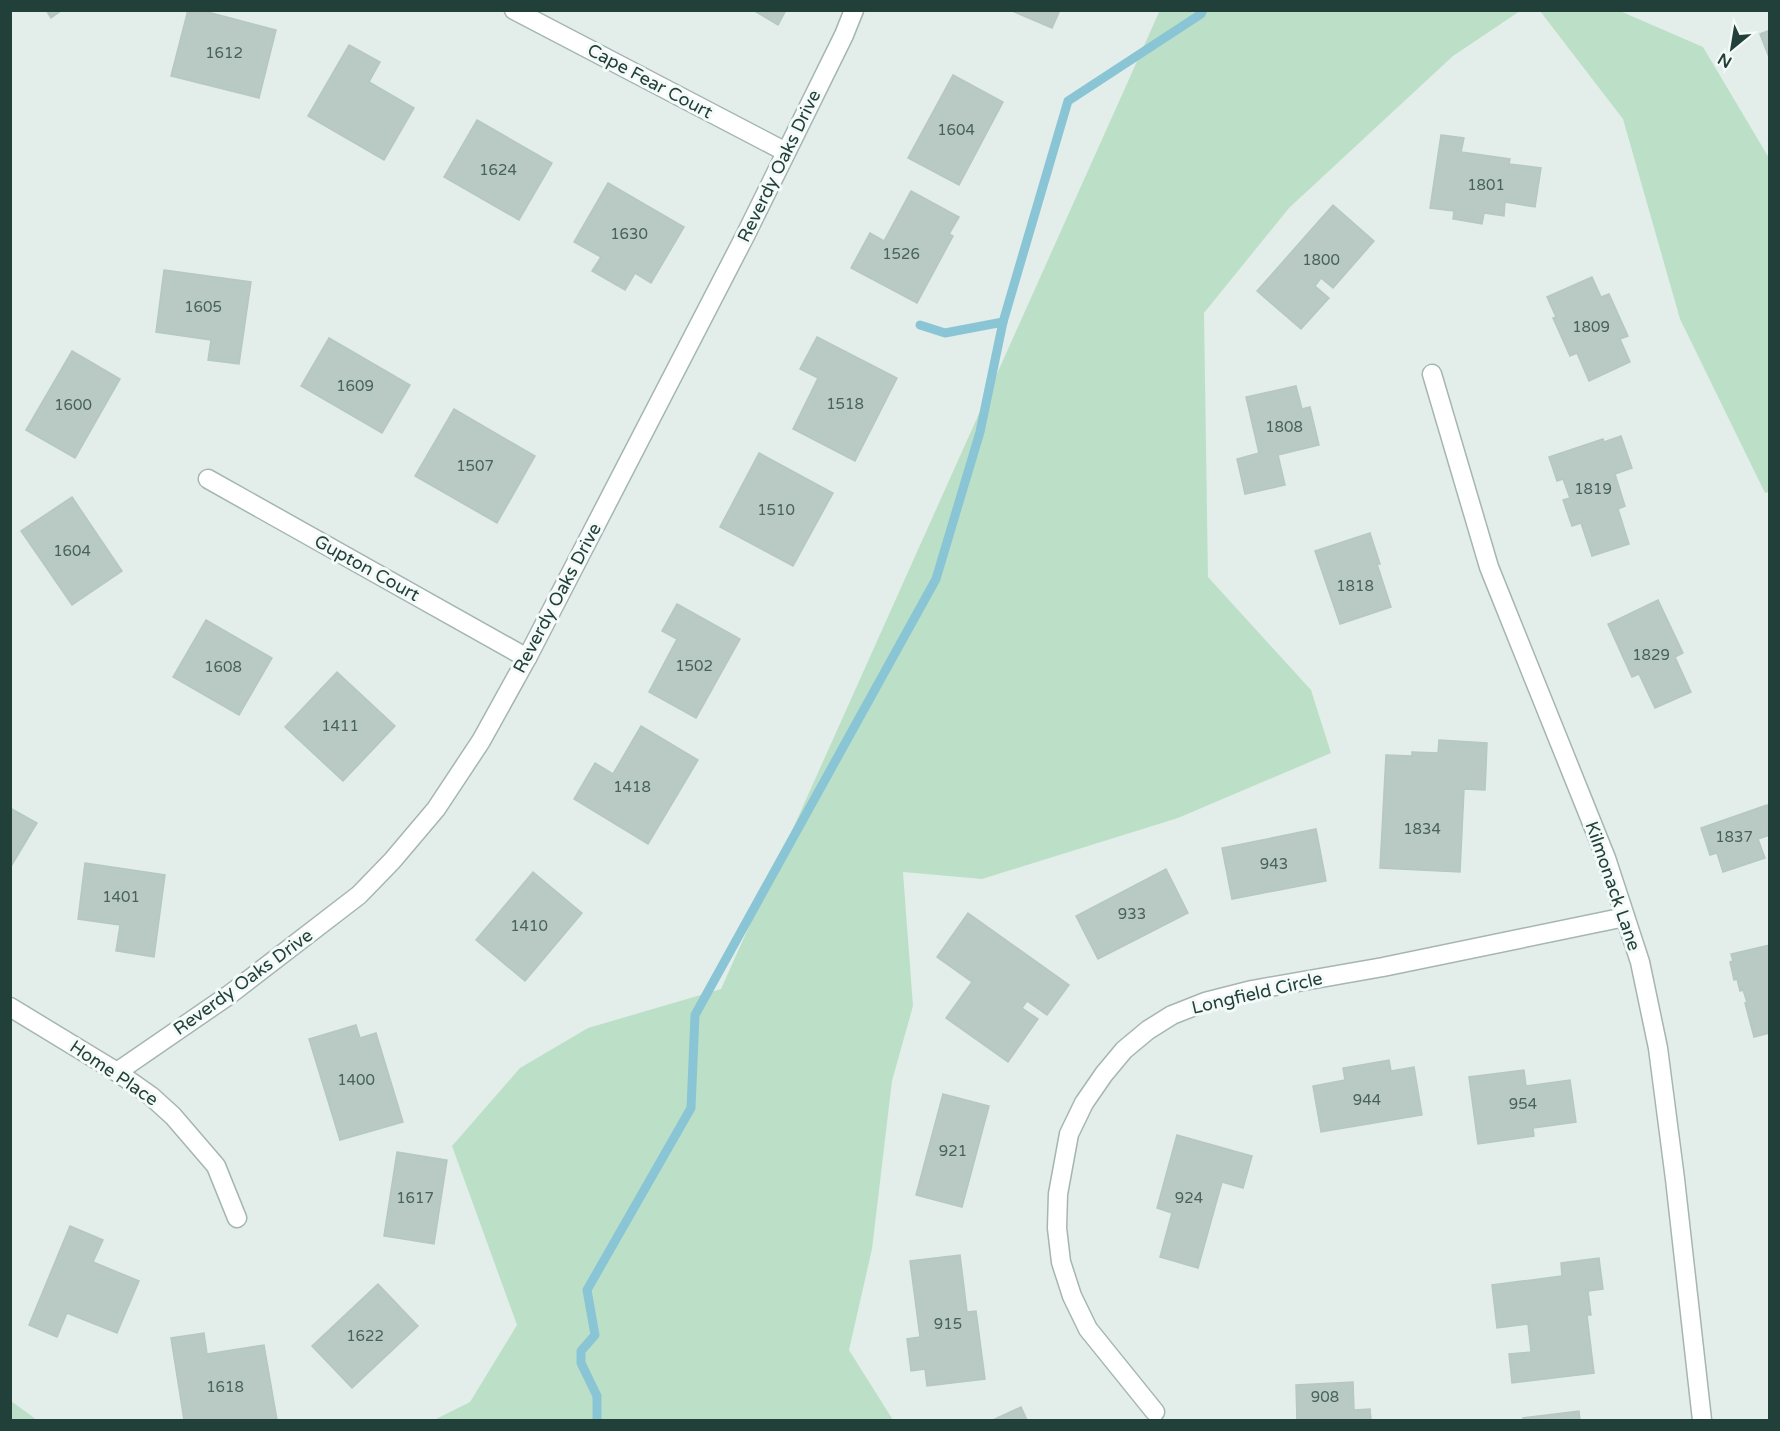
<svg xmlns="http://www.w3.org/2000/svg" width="1780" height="1431" font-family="'Varela Round',sans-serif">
  <rect width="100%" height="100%" fill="#e3eeea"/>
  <g fill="#bce0c7">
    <path d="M1160,10l360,1 -67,45 -164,152 -85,105 4,264 103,113 20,63 -153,65 -196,61 -79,-7 10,134 -21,75 -20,168 -23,101 44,70h-459l36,-18 47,-77 -65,-179 68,-78 68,-40 133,-39z"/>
    <path d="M1540,11h80l83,36 66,111v334l-4,1 -85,-174 -57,-200z"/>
    <path d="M10,1401h1l26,19h-26z"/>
  </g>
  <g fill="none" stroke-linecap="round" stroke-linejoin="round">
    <g stroke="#8ac5d5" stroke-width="9">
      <path d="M920,325l25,8 58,-11"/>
      <path d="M597,1420v-24l-16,-33v-12l14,-16 -8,-45 104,-182 4,-93 241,-436 44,-147 23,-110 65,-221 133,-87 2,-4"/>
    </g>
  </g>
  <g fill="#b9c9c3" stroke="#b5c8c1" stroke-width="1.5">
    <path d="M46,10h16l-11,8z"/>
    <path d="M188,10h12l76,20 -17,68 -88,-22z"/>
    <path d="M753,10h33l-8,15z"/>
    <path d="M1010,10h50l-8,18z"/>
    <path d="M1770,30v30l-10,-26z"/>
    <path d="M349,45l31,17 -11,20 45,26 -30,52 -76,-44z"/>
    <path d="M953,75l50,27 -44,83 -51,-27z"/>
    <path d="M477,120l75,43 -33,57 -75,-43z"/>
    <path d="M1441,135l23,3 -3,14 49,7 -1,5 32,4 -6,39 -30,-5 -1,14 -20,-3 -2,11 -29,-5 1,-8 -24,-3z"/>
    <path d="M608,183l76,44 -33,56 -16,-10 -10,17 -33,-19 9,-14 -27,-15z"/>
    <path d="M911,191l48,26 -10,17 4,2 -36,67 -66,-35 19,-35 14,8z"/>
    <path d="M1333,205l41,36 -41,47 -12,-10 -6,8 14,12 -28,31 -44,-38z"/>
    <path d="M164,270l87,12 -12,82 -31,-4 3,-20 -55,-8z"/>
    <path d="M1592,277l9,20 8,-3 19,42 -8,3 10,23 -41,19 -12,-28 -7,3 -17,-38 3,-1 -9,-20z"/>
    <path d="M817,337l80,41 -42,83 -62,-32 25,-51 -18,-9z"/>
    <path d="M329,338l81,47 -28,48 -81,-47z"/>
    <path d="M72,351l48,28 -45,79 -49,-28z"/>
    <path d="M1296,386l6,23 8,-2 9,38 -41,10 7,30 -40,9 -8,-35 22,-6 -13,-56z"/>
    <path d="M454,409l81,47 -38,67 -82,-47z"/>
    <path d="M1621,436l11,32 -17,6 10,32 -7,3 11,35 -37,12 -11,-33 -9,3 -9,-26 7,-2 -7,-19 -6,2 -8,-24 54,-18 1,3z"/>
    <path d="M759,453l74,40 -40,73 -73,-39z"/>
    <path d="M72,497l50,74 -50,34 -51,-74z"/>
    <path d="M1370,533l10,31h-3l14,43 -51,17 -25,-73z"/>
    <path d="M1658,600l25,53 -8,4 16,35 -36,16 -16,-34 -7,3 -24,-53z"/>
    <path d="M677,604l63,35 -44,79 -47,-26 28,-53 -15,-8z"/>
    <path d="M206,620l66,38 -33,57 -66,-38z"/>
    <path d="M337,672l58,54 -52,55 -58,-54z"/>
    <path d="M641,726l57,34 -50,84 -74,-45 21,-36 18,11z"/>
    <path d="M1439,740l48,3 -2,47 -21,-1 -4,83 -80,-4 6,-113 26,1v-4l26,1z"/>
    <path d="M1767,805l3,8v7l-3,1 3,14 -12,4 7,19 -42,14 -6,-19 -7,2 -9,-27z"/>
    <path d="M10,808l27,15 -27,45z"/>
    <path d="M1316,829l10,52 -94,18 -10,-51z"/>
    <path d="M85,863l80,12 -11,82 -38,-6 4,-26 -42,-6z"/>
    <path d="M1166,869l22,44 -90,46 -22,-43z"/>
    <path d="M533,872l49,41 -57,68 -49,-41z"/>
    <path d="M968,913l101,72 -22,30 -20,-14 -5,7 16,11 -30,43 -62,-44 26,-36 -35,-25z"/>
    <path d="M1770,945v88l-16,4 -9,-34 2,-1 -4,-12 -3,1 -3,-12 -3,1 -4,-18 3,-1 -2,-7z"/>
    <path d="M356,1025l4,13 16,-5 27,89 -63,18 -31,-101z"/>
    <path d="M1389,1060l2,11 23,-4 8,48 -101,17 -8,-46 32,-6 -2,-12z"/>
    <path d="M1524,1070l2,16 44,-6 6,42 -43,6 1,8 -56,8 -9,-67z"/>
    <path d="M943,1094l46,12 -27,101 -46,-12z"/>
    <path d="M1177,1135l75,21 -9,32 -21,-6 -24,86 -38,-11 12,-44 -15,-5z"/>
    <path d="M397,1152l50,8 -13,84 -50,-8z"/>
    <path d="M70,1226l33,14 -10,22 46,19 -22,52 -50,-20 -10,24 -28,-12z"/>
    <path d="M960,1255l7,57 9,-1 9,68 -58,7 -2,-17 -14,2 -4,-32 13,-2 -10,-76z"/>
    <path d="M1599,1258l4,31 -15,2 3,24h-4l7,58 -82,10 -3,-29 22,-2 -3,-28 -31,4 -5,-43 70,-9 -1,-13z"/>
    <path d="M378,1284l40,42 -66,62 -40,-42z"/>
    <path d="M204,1333l3,21 57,-9 13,75h-93l-13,-82z"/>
    <path d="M1353,1382l1,28 16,-1 1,11h-74l-1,-35z"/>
    <path d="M1021,1407l6,13h-34z"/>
    <path d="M1579,1411l1,9h-57v-2z"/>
  </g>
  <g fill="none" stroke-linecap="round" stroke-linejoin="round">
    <defs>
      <g id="minor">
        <path d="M514,10l272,142"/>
        <path d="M1432,374l57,193 117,291 34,104 18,86 17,131 27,241"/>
        <path d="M208,479l319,179"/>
        <path d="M10,1007l107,65 34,24 22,20 43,50 21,52"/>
        <path d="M117,1072l112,-77 130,-100 33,-34 44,-52 45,-68 46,-83 218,-422 99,-201 10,-25"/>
        <path d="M1155,1412l-67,-83 -16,-33 -11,-34 -4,-34 1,-34 11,-60 15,-31 20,-29 20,-24 24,-20 24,-15 33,-13 47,-12 131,-23 242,-50"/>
      </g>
    </defs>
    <use href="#minor" stroke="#a5b6b2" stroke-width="21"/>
    <use href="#minor" stroke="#fff" stroke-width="18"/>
  </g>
  <g text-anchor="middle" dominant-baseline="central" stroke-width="6" stroke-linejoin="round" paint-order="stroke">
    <g font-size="15" fill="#48625c">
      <text x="224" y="53">1612</text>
      <text x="956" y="130">1604</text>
      <text x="498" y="170">1624</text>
      <text x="1486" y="185">1801</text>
      <text x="629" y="234">1630</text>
      <text x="901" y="254">1526</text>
      <text x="1321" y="260">1800</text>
      <text x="203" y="307">1605</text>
      <text x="1591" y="327">1809</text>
      <text x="355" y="386">1609</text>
      <text x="845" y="404">1518</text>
      <text x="73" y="405">1600</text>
      <text x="1284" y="427">1808</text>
      <text x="475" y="466">1507</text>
      <text x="1593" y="489">1819</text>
      <text x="776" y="510">1510</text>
      <text x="72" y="551">1604</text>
      <text x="1355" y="586">1818</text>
      <text x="1651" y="655">1829</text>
      <text x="694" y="666">1502</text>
      <text x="223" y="667">1608</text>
      <text x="340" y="726">1411</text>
      <text x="632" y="787">1418</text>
      <text x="1422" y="829">1834</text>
      <text x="1734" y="837">1837</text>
      <text x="1274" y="864">943</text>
      <text x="121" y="897">1401</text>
      <text x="1132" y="914">933</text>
      <text x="529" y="926">1410</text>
      <text x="356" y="1080">1400</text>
      <text x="1367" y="1100">944</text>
      <text x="1523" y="1104">954</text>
      <text x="953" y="1151">921</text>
      <text x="415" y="1198">1617</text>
      <text x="1189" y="1198">924</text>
      <text x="948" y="1324">915</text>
      <text x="365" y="1336">1622</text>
      <text x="225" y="1387">1618</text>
      <text x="1325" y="1397">908</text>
    </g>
    <g font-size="18" fill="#22403a" stroke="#f4faf7">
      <text transform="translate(650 81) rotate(28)">Cape Fear Court</text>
      <text transform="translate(779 166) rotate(-64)">Reverdy Oaks Drive</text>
      <text transform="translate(367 568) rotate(29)">Gupton Court</text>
      <text transform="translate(557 598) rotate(-62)">Reverdy Oaks Drive</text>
      <text transform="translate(1613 886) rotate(71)">Kilmonack Lane</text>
      <text transform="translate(243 982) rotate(-36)">Reverdy Oaks Drive</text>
      <text transform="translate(1257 993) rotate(-13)">Longfield Circle</text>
      <text transform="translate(114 1073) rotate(34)">Home Place</text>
    </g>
  </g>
  <rect width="1780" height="1431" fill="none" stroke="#22403a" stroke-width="24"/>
  <g transform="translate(1732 48) rotate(210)" stroke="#f4faf7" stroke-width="4.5" paint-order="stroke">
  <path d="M0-4.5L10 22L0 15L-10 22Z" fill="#22403a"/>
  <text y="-9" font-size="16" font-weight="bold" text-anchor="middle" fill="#22403a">N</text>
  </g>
</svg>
